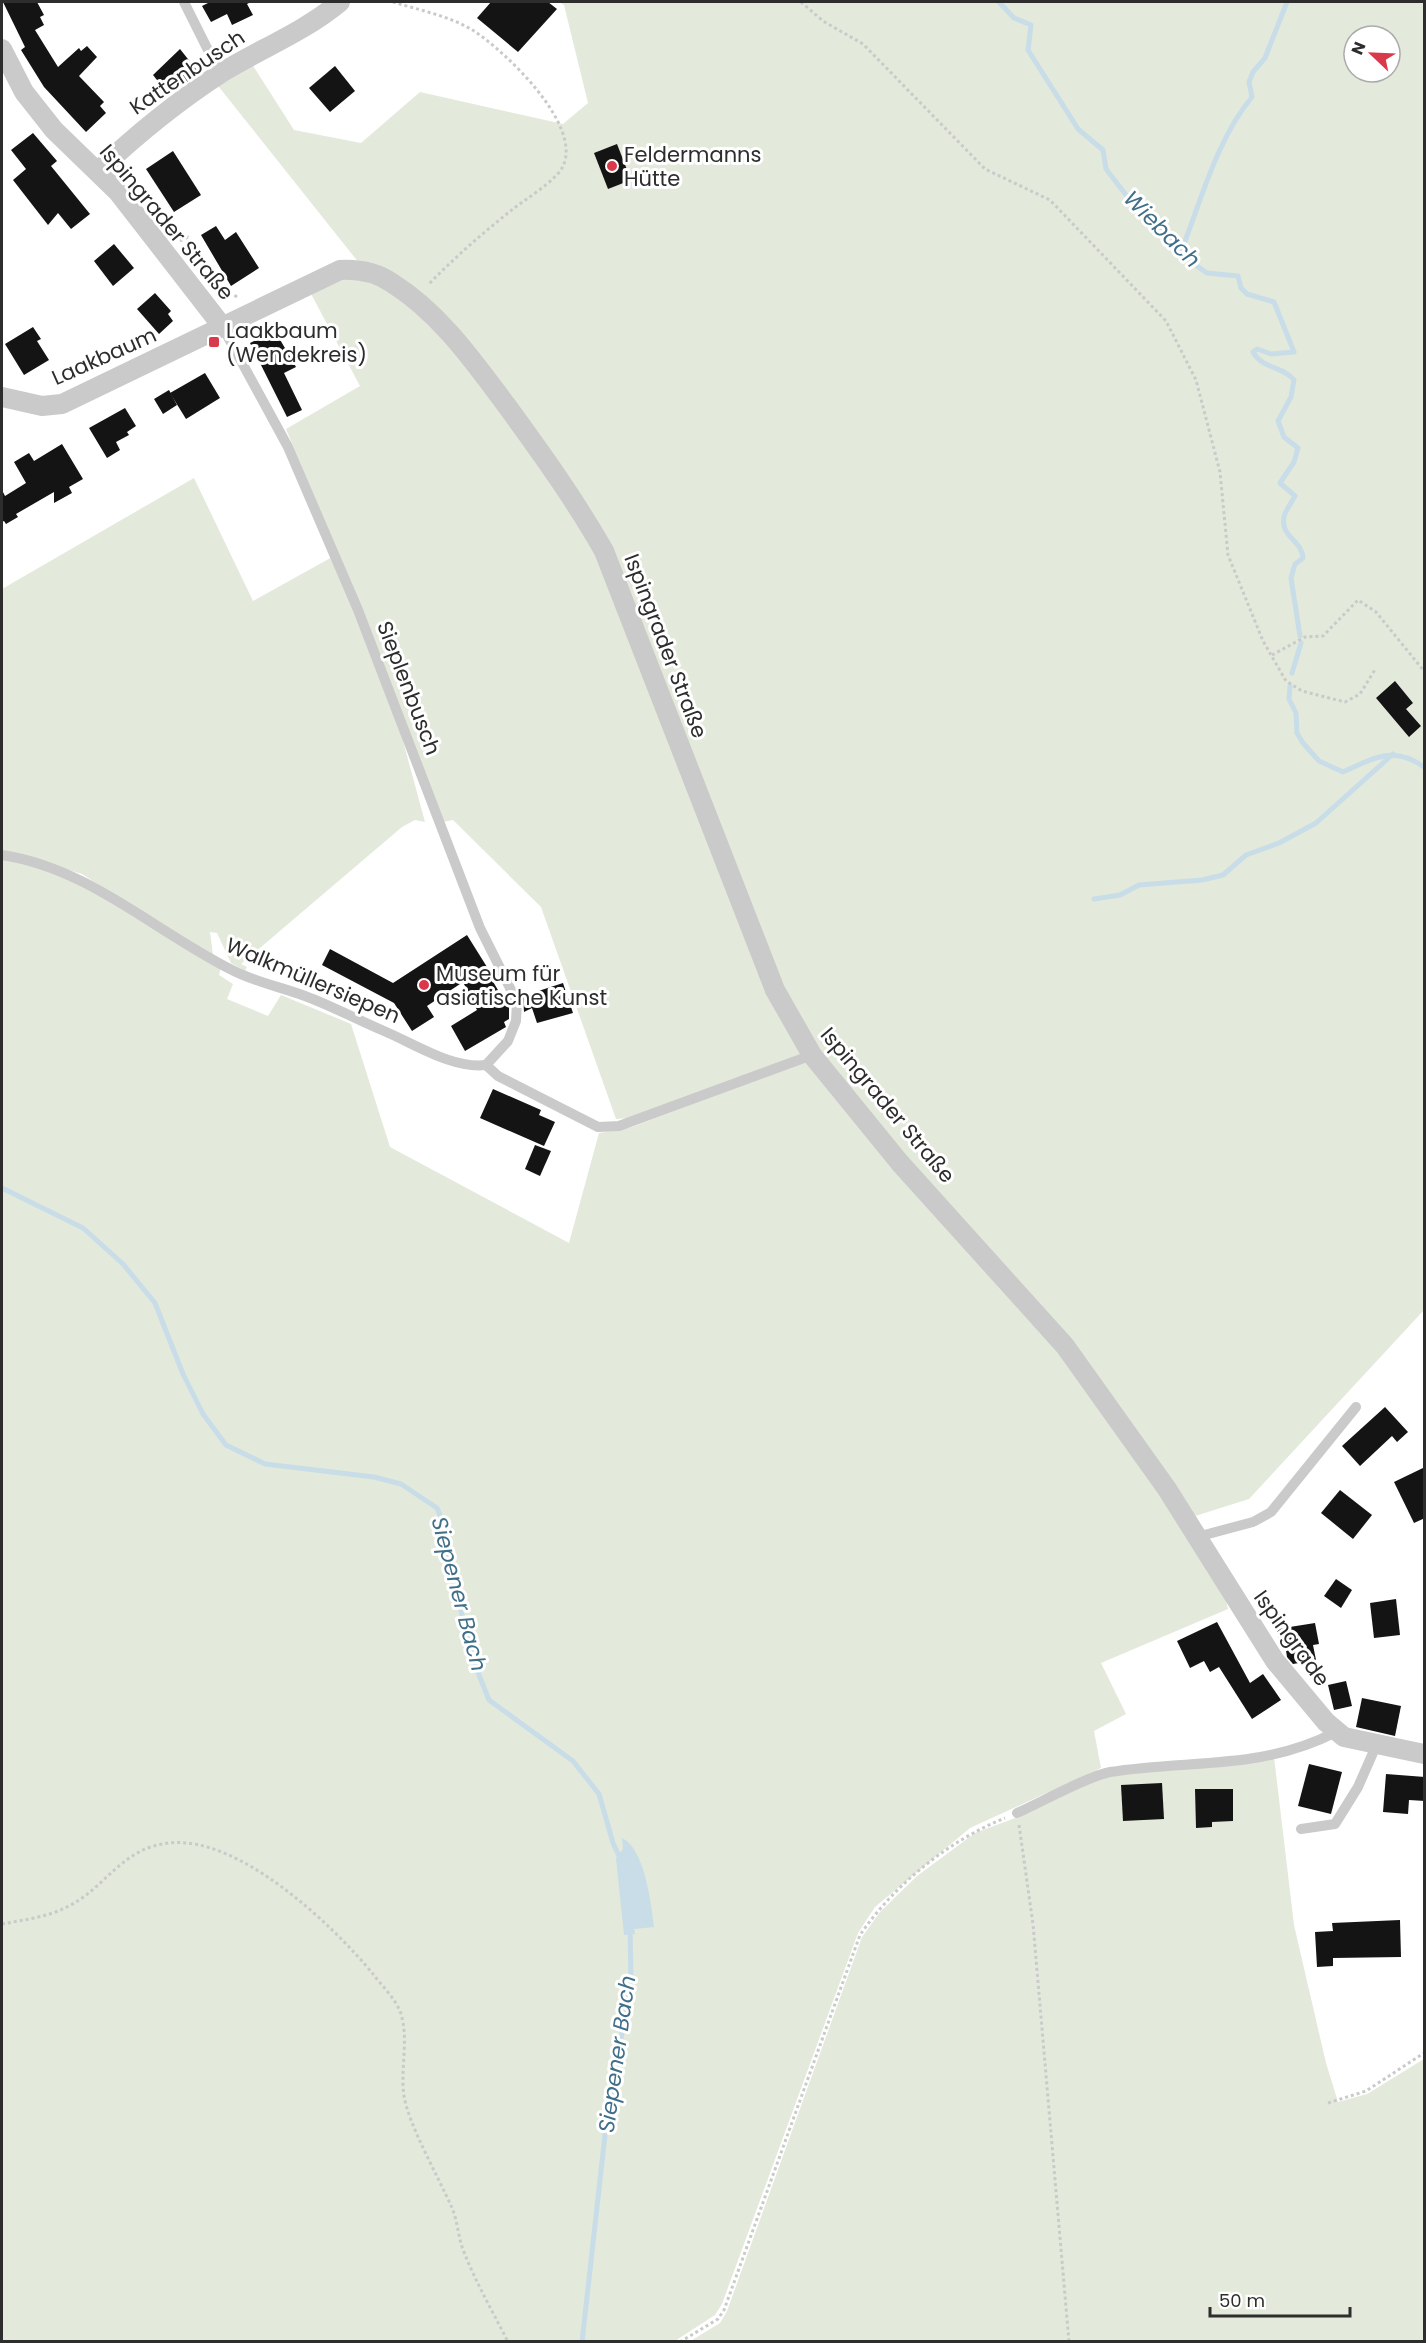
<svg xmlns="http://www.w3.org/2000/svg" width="1426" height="2343" font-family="Poppins,sans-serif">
  <rect width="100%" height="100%" fill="#fff"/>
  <g fill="#e3e9db" fill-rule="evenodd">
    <path d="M559,2h865v1308l-175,189 -57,18 -289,-356 -117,-153 -179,-456 -128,-190 -120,-99 -144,-181 35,-21 44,69 67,13 59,-51 143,32 25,-21 -24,-98zM1354,36h36v36h-36z"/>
    <path d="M345,278l25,1 68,48 162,222 206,503 -174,66 -16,1 -75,-212 -88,-87 -10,2 -81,-212 -76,-181 74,-43 -50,-94z"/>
    <path d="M194,478l59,123 81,-45 63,163 28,103 -10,-2 -13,7 -161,137 6,3 -2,4 -14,-8 -14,-30 -7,-1 3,23 -66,-39 -65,-42 -80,-24v-261z"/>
    <path d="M2,859l34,7 47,17 138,84 -2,8 14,9 -6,15 41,17 13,-21 70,29 39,123 179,96 30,-110 33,-6 180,-68 250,289 160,236 6,25 -127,54 25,51 -32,17 7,37 -131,60 -95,79 -17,26 -136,371 -7,11 -40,26h-673z"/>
    <path d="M1274,1757l20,168 32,138 12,39 29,-8 57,-35v282l-735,1 31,-19 7,-12 135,-374 18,-25 37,-36 58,-43 48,-18 84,-40z"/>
  </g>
  <path fill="#c8dde8" d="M622,1838c23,11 29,65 32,89l-20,2 1,5 -11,1 -8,-77 7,-9z"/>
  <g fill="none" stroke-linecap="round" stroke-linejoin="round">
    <g stroke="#c8dde8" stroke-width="5">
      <path d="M999,2l15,16 17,7 -3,25 50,79 25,21 3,19 34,44 17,10 20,19 7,15 23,16 31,3 3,12 6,6 27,8 20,50 -23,2 -14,-5 -4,3c9,17 30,14 41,28l-3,17 -13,24 6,16 14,11 -4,14 -14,21 15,13c-3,6 -10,15 -11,21 -4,20 18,23 19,41l-8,6 -4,14 9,58"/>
      <path d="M1182,249c20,-51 35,-110 70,-152l-3,-15 4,-10 12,-14 22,-56"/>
      <path d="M1292,673l9,-30"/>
      <path d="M1290,686l-1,13 7,14 1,20 6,10 16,18 24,11c31,-14 50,-27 81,-5"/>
      <path d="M1094,899l26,-4 19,-10 63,-5 21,-5 23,-20 33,-12 37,-20 77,-69"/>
      <path d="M2,1188l81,40 40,36 32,39 28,71 20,40 23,31 39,19 109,13 27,7 36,24 7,17 6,43 25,97 14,35 84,61 26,33 14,49 8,17"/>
      <path d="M582,2342l24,-216 25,-146 -1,-52"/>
    </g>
  </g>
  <g fill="#141414">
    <path d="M3,2h34l7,13 -4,2 4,8 -9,5 23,37 21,-19 2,3 6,-5 10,11 -18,19 25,26 -4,4 6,7 -20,19 -42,-45 -23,-37 4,-3z"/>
    <path d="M210,2h41l-4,2 6,11 -21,10 -5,-11 -16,8 -9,-16z"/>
    <path d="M491,2h57l9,7 -39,43 -41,-34z"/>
    <path d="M180,49l19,24 -30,22 -16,-20z"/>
    <path d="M335,66l20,25 -25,21 -21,-24z"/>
    <path d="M33,133l24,28 -6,5 39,48 -19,15 -13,-16 -10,12 -35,-45 13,-11 -15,-19z"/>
    <path d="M617,144l14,36 -23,9 -14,-36z"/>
    <path d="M173,151l28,44 -27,17 -28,-43z"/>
    <path d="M216,226l9,14 11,-8 23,36 -28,18 -30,-51z"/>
    <path d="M114,244l20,24 -21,18 -19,-25z"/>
    <path d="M155,293l16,18 -3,3 5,7 -14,13 -22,-25z"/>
    <path d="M33,327l8,12 -4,2 12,19 -25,15 -19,-31z"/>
    <path d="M275,331l21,36 -12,6 18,37 -15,7 -37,-74z"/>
    <path d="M205,373l15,25 -34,21 -16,-26z"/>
    <path d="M169,390l8,15 -14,9 -9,-15z"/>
    <path d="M125,408l11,18 -9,6 2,3 -13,7 4,8 -13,8 -18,-30z"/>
    <path d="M62,444l21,35 -14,8 3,6 -18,10v-11l-38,22 2,3 -12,7 -2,-3 -2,1v-32l3,6 21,-13 -12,-21 15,-9 5,8z"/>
    <path d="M1395,681l18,22 -7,6 15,17 -12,11 -33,-39z"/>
    <path d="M467,935l20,32 -2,1 20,34 4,2v15l-5,3 2,5 -41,24 -14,-25 26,-16 -14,-28 -36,24 7,11 -22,14 -18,-28 -72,-38 8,-16 63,34z"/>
    <path d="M563,983l10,30 -36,10 -5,-15 -8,4 -1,-16z"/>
    <path d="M493,1089l48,21 -2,5 16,7 -11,24 -64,-28z"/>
    <path d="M535,1145l16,6 -11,25 -15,-7z"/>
    <path d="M1385,1407l23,25 -11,10 -5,-6 -32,30 -18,-20z"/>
    <path d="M1425,1467v51l-11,5 -20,-41z"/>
    <path d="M1340,1490l32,25 -19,24 -32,-26z"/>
    <path d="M1336,1579l16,11 -11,18 -17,-12z"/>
    <path d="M1396,1599l4,36 -26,3 -4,-35z"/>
    <path d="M1217,1622l33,61 13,-9 18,26 -29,19 -33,-52 -9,5 -6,-11 -14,7 -13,-27z"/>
    <path d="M1315,1623l4,21 -6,1 3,15 -23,4 -6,-7 -2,-13 -5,1 -3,-16z"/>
    <path d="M1346,1681l6,25 -18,4 -6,-25z"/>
    <path d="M1362,1698l39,8 -6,30 -39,-9z"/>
    <path d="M1309,1764l33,8 -11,42 -33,-8z"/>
    <path d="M1386,1774l39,3v24l-16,-1 -1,14 -25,-2z"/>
    <path d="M1162,1783l2,36 -41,2 -2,-36z"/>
    <path d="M1195,1789h38v32l-21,1v5l-16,1z"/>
    <path d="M1400,1920l1,37 -68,1v8l-16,1 -2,-35 18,-1 -1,-8z"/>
  </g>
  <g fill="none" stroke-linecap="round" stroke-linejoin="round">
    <g stroke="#cacaca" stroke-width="3" stroke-dasharray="3 3" stroke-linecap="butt">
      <path d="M393,2c26,8 57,14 81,29 32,21 111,96 88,137 -7,13 -36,31 -49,41 -29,23 -59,49 -85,76"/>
      <path d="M801,2l22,19 40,23 122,125 65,31 116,121 30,59 24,92 8,83 35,86 23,40 16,10 43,11 15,-8 16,-26"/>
      <path d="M180,241l8,-4 29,43 21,18"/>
      <path d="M1272,655l33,-18 18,-1 35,-36 18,12 48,59"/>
      <path d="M1019,1825l14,99 36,418"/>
      <path d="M2,1924c21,-4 46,-7 65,-17 39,-19 54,-59 102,-64 69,-8 163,81 204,131 9,12 23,25 28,40 8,26 -1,56 3,82 5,30 35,82 48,112 6,14 6,30 12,44 12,31 29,60 44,90"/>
      <path d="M1328,2103l38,-12 58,-38"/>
      <path d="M680,2342l38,-23 6,-9 136,-375c35,-51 88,-94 145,-117"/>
    </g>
    <g stroke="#cacaca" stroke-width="10">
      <path d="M184,2l36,72"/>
      <path d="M222,326l66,121 70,163 122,318 37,74 -1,19 -8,20 -22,24"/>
      <path d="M2,855c87,13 152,76 230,115 23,12 49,17 73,26 27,10 53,24 79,35 31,13 68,38 102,34"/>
      <path d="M486,1065l12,11 100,51 21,-1 193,-71"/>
      <path d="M1197,1537l56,-15 18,-10 85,-105"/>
      <path d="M1017,1813c23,-10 71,-37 93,-41 80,-13 150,-1 226,-40"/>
      <path d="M1301,1829l34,-5 23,-37 18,-41"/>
    </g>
    <g stroke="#cacaca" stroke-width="20">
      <path d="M2,49l22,43 30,38 64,62 104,134"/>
      <path d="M98,171c38,-36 80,-70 123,-98 39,-24 83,-41 119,-71"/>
      <path d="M2,397l40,9 20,-2 278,-134c19,-1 36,2 52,13 48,30 82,79 115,123 35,48 68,94 97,145l171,439 37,65 88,108 165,183 102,143 108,172 51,61 18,15 80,17"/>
    </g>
  </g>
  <g fill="#da384b" stroke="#fff" stroke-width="2">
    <circle cx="612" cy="166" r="6"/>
    <rect x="208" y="336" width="12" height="12" rx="3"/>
    <circle cx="424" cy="985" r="6"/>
  </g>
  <g text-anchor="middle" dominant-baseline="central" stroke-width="6" stroke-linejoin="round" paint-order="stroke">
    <g font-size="21" fill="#2d2d2d" stroke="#fff">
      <text transform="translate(187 72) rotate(-34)">Kattenbusch</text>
      <text transform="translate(167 222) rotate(50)">Ispingrader Straße</text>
      <text transform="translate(104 356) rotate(-24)">Laakbaum</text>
      <text transform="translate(666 646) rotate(69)">Ispingrader Straße</text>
      <text transform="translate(409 688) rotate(69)">Sieplenbusch</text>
      <text transform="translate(313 980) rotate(23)">Walkmüllersiepen</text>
      <text transform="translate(888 1105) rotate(50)">Ispingrader Straße</text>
      <text transform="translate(1292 1638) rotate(54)">Ispingrade</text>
    </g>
    <g font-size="21" fill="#2d2d2d" stroke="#fff" text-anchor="start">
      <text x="624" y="154">Feldermanns<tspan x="624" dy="24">Hütte</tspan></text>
      <text x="226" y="330">Laakbaum<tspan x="226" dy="24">(Wendekreis)</tspan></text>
      <text x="436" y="973">Museum für<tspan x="436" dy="24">asiatische Kunst</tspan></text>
    </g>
    <g font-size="22" font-style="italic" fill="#407089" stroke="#fff">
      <text transform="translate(1162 229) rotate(45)">Wiebach</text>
      <text transform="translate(459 1594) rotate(75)">Siepener Bach</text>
      <text transform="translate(617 2054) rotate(-82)">Siepener Bach</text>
    </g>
  </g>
  <rect width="1426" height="2343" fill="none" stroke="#2d2d2d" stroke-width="6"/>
  <g transform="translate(1372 54) rotate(293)"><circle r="28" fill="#ffffff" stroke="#ababab" stroke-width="1.5"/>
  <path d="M0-4.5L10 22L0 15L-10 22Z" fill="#da384b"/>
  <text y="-9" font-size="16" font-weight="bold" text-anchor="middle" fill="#2d2d2d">N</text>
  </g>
  <path d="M1210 2307v9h140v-9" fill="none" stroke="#2d2d2d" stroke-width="3"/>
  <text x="1219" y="2307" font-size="18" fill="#2d2d2d" stroke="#ffffff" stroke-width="4.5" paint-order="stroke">50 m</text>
</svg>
